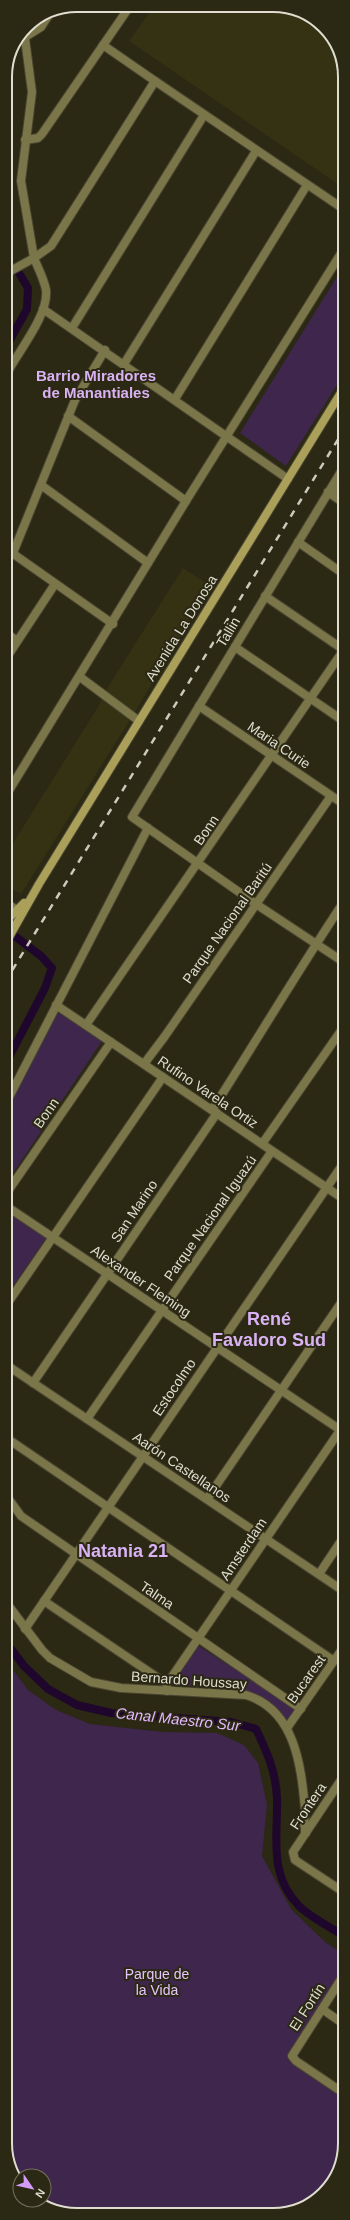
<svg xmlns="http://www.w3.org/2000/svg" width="350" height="2220" font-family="Arial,sans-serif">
  <rect width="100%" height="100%" fill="#2b2813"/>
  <g fill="#353113">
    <path d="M154,6l137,1 36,23 18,42v117l-216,-148z"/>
    <path d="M183,568l28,18 -81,134 -109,174 -16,-9v-29l93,-149 10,-20z"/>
  </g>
  <g fill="#3e264c">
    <path d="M345,264v108l-59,94 -46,-33z"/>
    <path d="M60,1013l42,28 -97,144v-72l50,-98z"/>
    <path d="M5,1204l42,33 -42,61z"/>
    <path d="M197,1645l99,63 -7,12 -45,-28 -72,-8z"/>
    <path d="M5,1659l23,31 28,20 34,14 73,8 54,1 27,12 14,18 9,42 -5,51 29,53 34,33 20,13v18l-53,83 53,38v49l-18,48 -22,17 -27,7 -219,-2 -21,-13h6v-24h-24v8l-15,-36z"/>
  </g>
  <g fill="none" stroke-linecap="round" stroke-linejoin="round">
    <g stroke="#1f062c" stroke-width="8">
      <path d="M5,262l3,3"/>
      <path d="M5,349l22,-40 1,-21 -9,-15"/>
      <path d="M5,1065l40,-77 7,-20 -11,-12 -25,-19"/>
      <path d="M5,1641l19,25 24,23 29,16 34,8 120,9 25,7c11,23 20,43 21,69 1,40 -9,76 22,108 12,12 32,21 46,31"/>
    </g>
    <defs>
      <g id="street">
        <path d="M25,37l16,-10 11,-17"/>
        <path d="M103,45l52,36"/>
        <path d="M25,140l13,-2 4,-4 88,-128"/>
        <path d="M5,274l29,-16 -13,-77 11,-89 -8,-61"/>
        <path d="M43,309l245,170"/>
        <path d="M72,328l132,-213"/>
        <path d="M124,364l132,-213"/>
        <path d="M5,377c11,-23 44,-61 41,-87 -2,-11 -8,-22 -12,-32l17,-12 104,-165 190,129"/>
        <path d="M175,399l132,-214"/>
        <path d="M68,416l118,85"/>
        <path d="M345,465l-213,352 124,87 89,59"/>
        <path d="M41,485l107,78"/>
        <path d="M328,492l17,12"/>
        <path d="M328,492l17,-6"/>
        <path d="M298,542l47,33"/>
        <path d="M5,548l108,76"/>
        <path d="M13,553l62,-153 30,-50"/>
        <path d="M265,596l79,54"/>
        <path d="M5,632l12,9"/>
        <path d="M235,647l110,75"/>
        <path d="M5,660l50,-76"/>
        <path d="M80,677l59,44"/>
        <path d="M199,706l146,99"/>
        <path d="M5,797l181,-296 159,-254"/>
        <path d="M5,902l13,9"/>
        <path d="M56,1005l289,195"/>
        <path d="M86,1025l259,-377"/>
        <path d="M144,1064l21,-28 166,-240"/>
        <path d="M5,1105l143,-277"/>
        <path d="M212,1110c45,-70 87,-141 133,-210"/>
        <path d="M262,1144l83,-119"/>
        <path d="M5,1199l3,-8 103,-149"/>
        <path d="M5,1202l4,6 336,225"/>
        <path d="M5,1307l158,-230"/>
        <path d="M5,1364l340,228"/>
        <path d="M33,1383l184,-270"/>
        <path d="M87,1419l185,-268"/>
        <path d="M5,1437l329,224"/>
        <path d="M5,1494l16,22 280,193"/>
        <path d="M207,1499l138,-202"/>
        <path d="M319,1574l26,-39"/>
        <path d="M5,1601l37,49 8,8 41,24 30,6 125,7c49,15 55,70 59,114 1,7 -3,18 1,24"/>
        <path d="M44,1601l123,83"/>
        <path d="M25,1629l320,-468"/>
        <path d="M167,1691v-7l178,-261"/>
        <path d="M287,1728l58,-83"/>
        <path d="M345,1774l-52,78 2,8 50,33"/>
        <path d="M345,1973l-53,83 4,5 49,33"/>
        <path d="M322,2009l23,16"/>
      </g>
      <g id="secondary">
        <path d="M5,922l19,-19"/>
        <path d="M5,944l34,-60 306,-498"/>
      </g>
    </defs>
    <use href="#street" stroke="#484531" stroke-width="10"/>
    <use href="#secondary" stroke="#484531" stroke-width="10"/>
    <use href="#street" stroke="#7b754a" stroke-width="8"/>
    <use href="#secondary" stroke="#aba05a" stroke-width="8"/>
    <path stroke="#cccabc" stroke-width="2.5" stroke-dasharray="7 7" stroke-linecap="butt" d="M5,982l340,-554"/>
  </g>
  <g text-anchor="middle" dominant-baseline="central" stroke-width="4" stroke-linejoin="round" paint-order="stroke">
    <g font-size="14" fill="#deddcf" stroke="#2b2813">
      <text transform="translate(181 628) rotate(-58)">Avenida La Donosa</text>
      <text transform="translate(228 632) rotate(-59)">Tallin</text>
      <text transform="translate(279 745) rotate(34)">Maria Curie</text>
      <text transform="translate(206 830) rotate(-56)">Bonn</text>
      <text transform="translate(227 923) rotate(-55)">Parque Nacional Baritú</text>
      <text transform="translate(208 1092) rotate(34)">Rufino Varela Ortiz</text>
      <text transform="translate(46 1113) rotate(-55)">Bonn</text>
      <text transform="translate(134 1211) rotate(-56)">San Marino</text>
      <text transform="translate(210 1218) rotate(-55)">Parque Nacional Iguazú</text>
      <text transform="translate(141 1281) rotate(34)">Alexander Fleming</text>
      <text transform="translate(174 1387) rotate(-56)">Estocolmo</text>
      <text transform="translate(182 1467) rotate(34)">Aarón Castellanos</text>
      <text transform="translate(243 1549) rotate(-56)">Amsterdam</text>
      <text transform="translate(157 1595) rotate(34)">Talma</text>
      <text transform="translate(306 1679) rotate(-55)">Bucarest</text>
      <text transform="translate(189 1680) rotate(4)">Bernardo Houssay</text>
      <text transform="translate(308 1806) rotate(-56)">Frontera</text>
      <text transform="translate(307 2007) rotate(-57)">El Fortín</text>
    </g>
    <g font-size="14" fill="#e5c3fc" stroke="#2b2813">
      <text x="157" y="1974">Parque de<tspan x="157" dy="16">la Vida</tspan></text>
    </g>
    <g font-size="15" font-weight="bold" fill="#d9b2f4" stroke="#2b2813">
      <text x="96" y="375">Barrio Miradores<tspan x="96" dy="17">de Manantiales</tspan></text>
    </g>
    <g font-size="15" font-style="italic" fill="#e2b8ff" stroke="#2b2813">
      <text transform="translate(178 1719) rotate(6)">Canal Maestro Sur</text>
    </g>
    <g font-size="18" font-weight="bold" fill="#d9b2f4" stroke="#2b2813">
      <text x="269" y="1319">René<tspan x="269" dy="21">Favaloro Sud</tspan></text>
      <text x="123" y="1551">Natania 21</text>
    </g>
  </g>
  <path d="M0 0H350V2220H0ZM77 12H273A65 65 0 0 1 338 77V2143A65 65 0 0 1 273 2208H77A65 65 0 0 1 12 2143V77A65 65 0 0 1 77 12Z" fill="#2b2813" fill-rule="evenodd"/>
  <path fill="none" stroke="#deddcf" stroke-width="2" d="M77 12H273A65 65 0 0 1 338 77V2143A65 65 0 0 1 273 2208H77A65 65 0 0 1 12 2143V77A65 65 0 0 1 77 12Z"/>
  <g transform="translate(32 2188) rotate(124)"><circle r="19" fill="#2b2813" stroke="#73705e"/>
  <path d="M0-3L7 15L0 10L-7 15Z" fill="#d59bfb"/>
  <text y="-6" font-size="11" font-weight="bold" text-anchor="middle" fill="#deddcf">N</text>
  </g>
</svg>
